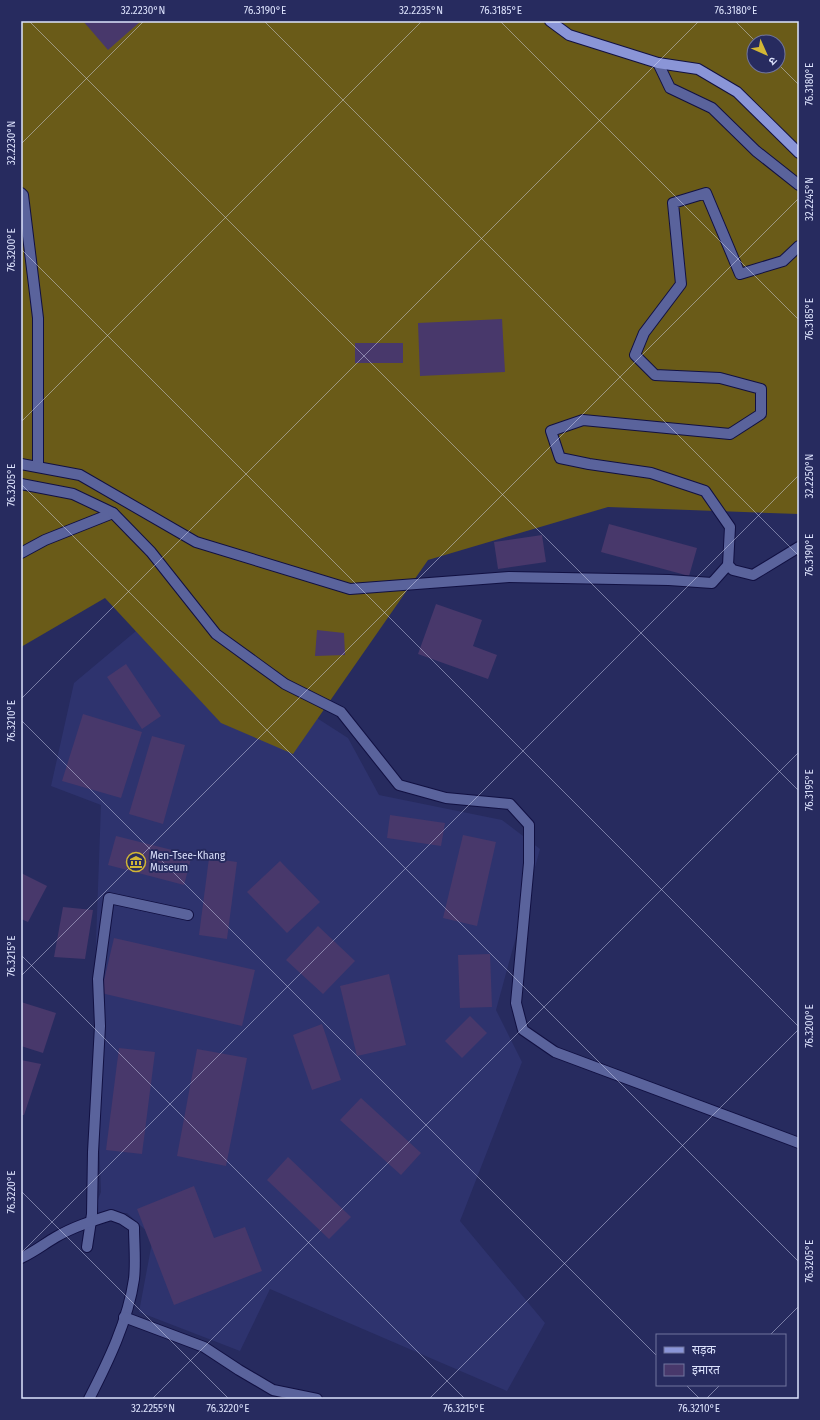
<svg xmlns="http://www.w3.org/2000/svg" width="820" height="1420" font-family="'Fira Sans','Noto Sans Devanagari',sans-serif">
  <rect width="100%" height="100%" fill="#272b5f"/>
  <path fill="#2e336e" d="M167,605l81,69 100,64 31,57 123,25 38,29 -44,161 26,52 -62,159 85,102 -38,68 -237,-102 -30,62 -101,-39 14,-75 -26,-24 -35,1 9,-22 -7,-195 7,-192 -50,-19 23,-103z"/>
  <path fill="#6a5b18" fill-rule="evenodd" d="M21,21h778v493l-191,-7 -180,53 -135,194 -72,-31 -116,-125 -84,49zM754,42h24v24h-24z"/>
  <g fill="#48386b">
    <path d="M83,21h58l-33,29z"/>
    <path d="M502,319l3,53 -85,4 -2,-53z"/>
    <rect x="355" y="343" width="48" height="20"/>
    <path d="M609,524l88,24 -8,28 -88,-24z"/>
    <path d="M542,535l4,27 -48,7 -4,-27z"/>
    <path d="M436,604l46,16 -9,26 24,9 -9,24 -70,-25z"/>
    <path d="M317,630l27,3 1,22 -30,1z"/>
    <path d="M126,664l35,52 -19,13 -35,-52z"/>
    <path d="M83,714l59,18 -21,66 -59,-17z"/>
    <path d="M152,736l33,9 -22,79 -34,-10z"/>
    <path d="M390,815l55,8 -4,23 -54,-8z"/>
    <path d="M463,835l33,7 -19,84 -34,-8z"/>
    <path d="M116,836l76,19 -8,30 -76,-20z"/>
    <path d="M209,858l28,4 -10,77 -28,-4z"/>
    <path d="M280,861l40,41 -33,31 -40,-41z"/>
    <path d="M21,873l26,13 -19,36 -7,-3z"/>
    <path d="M63,907l30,3 -8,49 -31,-2z"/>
    <path d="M318,926l37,35 -32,33 -37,-34z"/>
    <path d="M114,938l141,32 -13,56 -141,-33z"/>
    <path d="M490,954l2,53 -32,1 -2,-53z"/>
    <path d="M389,974l17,71 -49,11 -17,-70z"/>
    <path d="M21,1002l35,11 -13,40 -22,-7z"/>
    <path d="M470,1016l17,17 -25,25 -17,-17z"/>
    <path d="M322,1024l19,56 -29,10 -19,-55z"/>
    <path d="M119,1048l36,4 -13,102 -36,-4z"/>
    <path d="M197,1049l50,9 -21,108 -49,-10z"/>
    <path d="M21,1060l20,4 -17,51h-3z"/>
    <path d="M361,1098l60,55 -20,22 -61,-55z"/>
    <path d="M288,1157l63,60 -22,22 -62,-59z"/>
    <path d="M194,1186l20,52 31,-11 17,44 -88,34 -37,-96z"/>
  </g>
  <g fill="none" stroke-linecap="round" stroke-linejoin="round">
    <defs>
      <g id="minor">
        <path d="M658,63l12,25 42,20 44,43 43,34"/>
        <path d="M21,193l2,2 15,123v149"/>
        <path d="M21,464l59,11 116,67 154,47 159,-12 160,3 43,3 16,-18 2,-38 -25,-36 -54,-18 -62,-9 -29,-6 -9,-27 32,-11 147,14 31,-20v-25l-41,-11 -65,-3 -20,-20 9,-22 37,-49 -8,-81 33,-10 34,81 43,-13 16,-15"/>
        <path d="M21,484l52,10 40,19 -68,27 -24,13"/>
        <path d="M113,513l38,39 65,82 69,50 56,28 58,73 47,13 64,6 19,21v38l-13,140 7,27 32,22 244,91"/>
        <path d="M728,565l5,5 20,5 46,-28"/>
        <path d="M87,1247l5,-33 1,-62 7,-126 -2,-47 11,-81 79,17"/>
        <path d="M21,1258c13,-6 23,-14 35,-21 17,-10 36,-16 55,-22l11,4 12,8c0,16 2,35 0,52 -6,42 -26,83 -45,120"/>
        <path d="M124,1317l80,30 35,23 34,20 44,9"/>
      </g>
      <path id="major" d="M550,21l19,14 89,28 40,6 39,23 62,61"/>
    </defs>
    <use href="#minor" stroke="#111042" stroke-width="12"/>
    <use href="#major" stroke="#111042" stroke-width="12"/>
    <use href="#minor" stroke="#5a639c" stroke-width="10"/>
    <use href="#major" stroke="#8a95d7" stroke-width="10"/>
  </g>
  <path fill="none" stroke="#dde3fd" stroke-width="1" stroke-opacity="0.45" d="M29,21l770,770M264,21l535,535M500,21l299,299M735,21l21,21M778,64l21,21M21,144l123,-123M21,249l778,778M21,422l401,-401M21,484l778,778M21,699l678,-678M21,720l636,636M21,955l444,444M21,976l778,-778M21,1191l208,208M21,1253l778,-778M770,1335l29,-29M686,1385l14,14M152,1399l647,-647M429,1399l370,-370M706,1399l14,-14"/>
  <defs>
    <symbol id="museum-ring" viewBox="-11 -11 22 22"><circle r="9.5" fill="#272b5f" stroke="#d2b635" stroke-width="1.5"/><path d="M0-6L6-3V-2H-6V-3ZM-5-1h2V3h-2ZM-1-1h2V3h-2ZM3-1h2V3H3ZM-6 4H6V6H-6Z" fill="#d2b635"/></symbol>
  </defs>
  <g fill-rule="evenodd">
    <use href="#museum-ring" x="125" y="851" width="22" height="22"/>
  </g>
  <g text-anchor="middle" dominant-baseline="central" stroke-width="4" stroke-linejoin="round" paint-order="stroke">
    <g font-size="10" fill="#dde3fd" stroke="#272b5f" text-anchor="start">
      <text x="150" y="856">Men-Tsee-Khang<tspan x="150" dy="12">Museum</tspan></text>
    </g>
  </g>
  <rect width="820" height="1420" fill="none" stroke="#272b5f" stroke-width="44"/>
  <rect x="656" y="1334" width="130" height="52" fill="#272b5f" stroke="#70759e"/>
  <rect x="664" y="1347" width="20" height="6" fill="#8a95d7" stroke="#70759e"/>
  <text x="692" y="1354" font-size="12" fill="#dde3fd">सड़क</text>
  <rect x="664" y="1364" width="20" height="12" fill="#48386b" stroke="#70759e"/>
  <text x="692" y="1374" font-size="12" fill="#dde3fd">इमारत</text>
  <g transform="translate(766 54) rotate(135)"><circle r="19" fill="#272b5f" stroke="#70759e"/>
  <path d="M0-3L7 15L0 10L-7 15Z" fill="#d2b635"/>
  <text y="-6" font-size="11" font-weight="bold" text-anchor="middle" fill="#dde3fd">उ</text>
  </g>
  <rect x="22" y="22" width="776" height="1376" fill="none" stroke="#dde3fd" stroke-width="1.5"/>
  <g font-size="10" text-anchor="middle" fill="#dde3fd">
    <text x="143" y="14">32.2230°N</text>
    <text x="265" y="14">76.3190°E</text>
    <text x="421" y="14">32.2235°N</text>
    <text x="501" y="14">76.3185°E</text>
    <text x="736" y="14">76.3180°E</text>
    <text transform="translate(809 84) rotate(-90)" y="4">76.3180°E</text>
    <text transform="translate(11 143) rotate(-90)" y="4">32.2230°N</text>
    <text transform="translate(809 199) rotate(-90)" y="4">32.2245°N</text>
    <text transform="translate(11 250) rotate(-90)" y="4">76.3200°E</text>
    <text transform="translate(809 319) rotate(-90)" y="4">76.3185°E</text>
    <text transform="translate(809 476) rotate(-90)" y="4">32.2250°N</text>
    <text transform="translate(11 485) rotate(-90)" y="4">76.3205°E</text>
    <text transform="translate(809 555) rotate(-90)" y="4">76.3190°E</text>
    <text transform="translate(11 721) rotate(-90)" y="4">76.3210°E</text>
    <text transform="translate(809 790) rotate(-90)" y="4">76.3195°E</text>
    <text transform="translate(11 956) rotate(-90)" y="4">76.3215°E</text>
    <text transform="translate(809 1026) rotate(-90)" y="4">76.3200°E</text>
    <text transform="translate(11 1192) rotate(-90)" y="4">76.3220°E</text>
    <text transform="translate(809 1261) rotate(-90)" y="4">76.3205°E</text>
    <text x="153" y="1412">32.2255°N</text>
    <text x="228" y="1412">76.3220°E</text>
    <text x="464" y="1412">76.3215°E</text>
    <text x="699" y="1412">76.3210°E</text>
  </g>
</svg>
